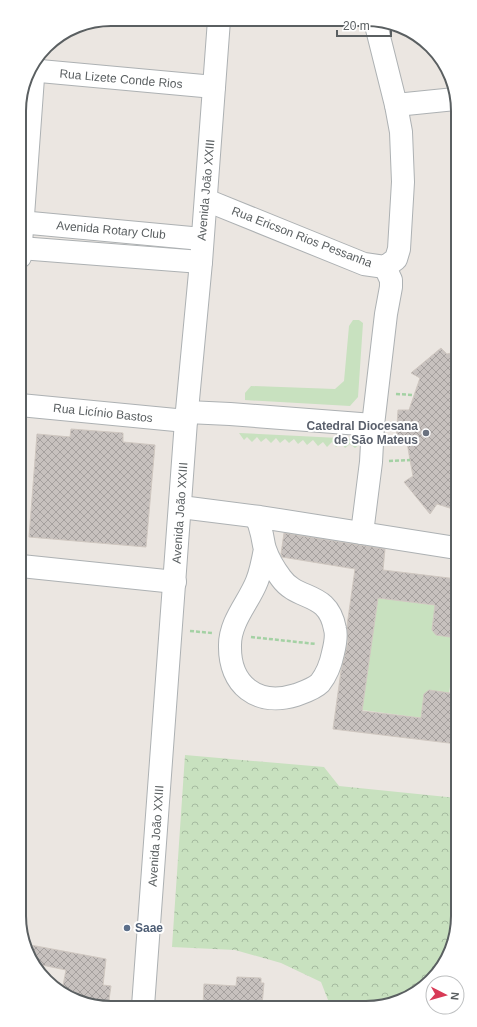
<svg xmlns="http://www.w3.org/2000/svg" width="477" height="1027" font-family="Helvetica,sans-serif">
  <defs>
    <pattern id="forest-crowns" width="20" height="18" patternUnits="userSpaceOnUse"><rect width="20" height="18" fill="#c8e1bf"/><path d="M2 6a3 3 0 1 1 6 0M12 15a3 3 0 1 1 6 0" fill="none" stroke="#a5ba9f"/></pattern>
    <pattern id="building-cross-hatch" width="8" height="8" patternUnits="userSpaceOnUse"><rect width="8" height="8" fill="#c7c1be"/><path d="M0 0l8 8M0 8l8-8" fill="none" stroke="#a5a09e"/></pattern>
  </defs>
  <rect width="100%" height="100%" fill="#ebe6e1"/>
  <g fill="#c8e1bf">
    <path d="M353,320h6l4,3 -5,74 -8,9 -105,-6v-7l6,-7 84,3 9,-8 5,-55z"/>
    <path d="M239,433l120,6 1,5 -5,4 -5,-4 -5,4 -4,-6 -5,5 -4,-5 -5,5 -4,-5 -5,4 -5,-6 -6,5 -4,-5 -5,4 -4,-5 -5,4 -4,-4 -5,4 -4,-5 -5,5 -5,-5 -5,4 -4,-5 -5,5 -5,-5 -3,3z"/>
    <path d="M378,598l79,10v31l-12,82 -83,-11z"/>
  </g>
  <path fill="url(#forest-crowns)" d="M185,755l139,12 15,19 118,12 1,124 -23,54 -45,29h-60l-9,-23 -40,-19 -46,-13 -63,-3z"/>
  <g fill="url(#building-cross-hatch)" stroke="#cfc7c0">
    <path d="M441,348l6,6 9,-2v158l-19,-6 -7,10 -26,-32 9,-6 -3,-16 -3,-18h-11l2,-32h11l11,-32 -9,-5z"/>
    <path d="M71,429l52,4v9l32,3 -9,102 -117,-10 8,-103 33,3z"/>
    <path d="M284,533l101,16 -2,21 74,9v59l-21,-3 -4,-5 3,-25 -57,-7 -16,113 59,7 3,-24 5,-4 28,4v50l-124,-15 8,-58 7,-29 -1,-16 8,-57 -73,-12 -1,-3z"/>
    <path d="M25,944l81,15 -3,26 8,1 -3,20h-15l-31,-15 4,-21 -29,-6z"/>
    <path d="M237,977l24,1v5h3l-2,22 -59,1 1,-22 32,2z"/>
  </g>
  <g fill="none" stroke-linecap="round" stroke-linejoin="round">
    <defs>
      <g id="minor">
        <path d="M29,70l185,17"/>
        <path d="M396,105l59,-6"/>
        <path d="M206,200l158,64 21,3 11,-8 3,-10 4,-67 -2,-50 -5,-27 -21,-84"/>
        <path d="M20,222l182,17"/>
        <path d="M20,248l181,14"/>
        <path d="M20,257l14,-193"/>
        <path d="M20,405l166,16"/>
        <path d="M187,412l43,2 143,11"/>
        <path d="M181,507l79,10 196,31"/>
        <path d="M256,517c2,4 4,9 5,14 2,6 2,12 4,18 3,9 10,21 16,29 17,24 47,12 54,51 2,7 0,16 -2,24 -2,10 -6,21 -13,30 -6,6 -16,9 -24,12 -39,12 -67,-10 -66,-50 0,-24 19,-43 27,-64 4,-10 6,-21 8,-32"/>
        <path d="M362,533l9,-71 2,-37 13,-111 5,-27v-7l-6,-13"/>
        <path d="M21,566l154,16"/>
        <path d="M143,1006l43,-585 15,-159 18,-242"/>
      </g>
    </defs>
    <use href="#minor" stroke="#adb1b3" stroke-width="24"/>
    <g stroke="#a4d1a4" stroke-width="2.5" stroke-dasharray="4 2" stroke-linecap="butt">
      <path d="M396,394l18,1"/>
      <path d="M389,461l21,-1"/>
      <path d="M190,631l22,2"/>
      <path d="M251,637l65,7"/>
    </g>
    <use href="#minor" stroke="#fff" stroke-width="22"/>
  </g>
  <circle fill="#6b7280" stroke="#fff" stroke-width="1.5" cx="426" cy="433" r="4"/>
  <circle fill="#5c6f8a" stroke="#fff" stroke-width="1.5" cx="127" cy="928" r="4"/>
  <g text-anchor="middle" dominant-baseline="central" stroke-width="4" stroke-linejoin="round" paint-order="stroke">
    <g font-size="12" fill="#5a5f61" stroke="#fff">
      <text transform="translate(121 79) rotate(5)">Rua Lizete Conde Rios</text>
      <text transform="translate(206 190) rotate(-85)">Avenida João XXIII</text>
      <text transform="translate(111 230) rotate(5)">Avenida Rotary Club</text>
      <text transform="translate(302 237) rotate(21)">Rua Ericson Rios Pessanha</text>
      <text transform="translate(103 413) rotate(6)">Rua Licínio Bastos</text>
      <text transform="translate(180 513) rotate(-86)">Avenida João XXIII</text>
      <text transform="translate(156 836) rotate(-86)">Avenida João XXIII</text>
    </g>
    <g font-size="12" font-weight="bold" fill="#5b616d" stroke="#fff" text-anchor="end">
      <text x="418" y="426">Catedral Diocesana<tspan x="418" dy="14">de São Mateus</tspan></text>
    </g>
    <g font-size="12" font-weight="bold" fill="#4e5e75" stroke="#fff" text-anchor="start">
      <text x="135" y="928">Saae</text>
    </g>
  </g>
  <path d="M0 0H477V1027H0ZM111 26H366A85 85 0 0 1 451 111V916A85 85 0 0 1 366 1001H111A85 85 0 0 1 26 916V111A85 85 0 0 1 111 26Z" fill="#fff" fill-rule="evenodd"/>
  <path fill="none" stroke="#5a5f61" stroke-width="2" d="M111 26H366A85 85 0 0 1 451 111V916A85 85 0 0 1 366 1001H111A85 85 0 0 1 26 916V111A85 85 0 0 1 111 26Z"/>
  <g transform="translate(445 995) rotate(96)"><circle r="19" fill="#ffffff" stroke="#bdbfc0"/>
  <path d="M0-3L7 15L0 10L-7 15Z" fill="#d83a56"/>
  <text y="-6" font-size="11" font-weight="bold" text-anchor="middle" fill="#5a5f61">N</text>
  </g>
  <path d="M337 30v6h54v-6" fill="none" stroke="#5a5f61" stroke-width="2"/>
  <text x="343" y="30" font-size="12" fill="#5a5f61" stroke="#ffffff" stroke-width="3" paint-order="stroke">20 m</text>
</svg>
